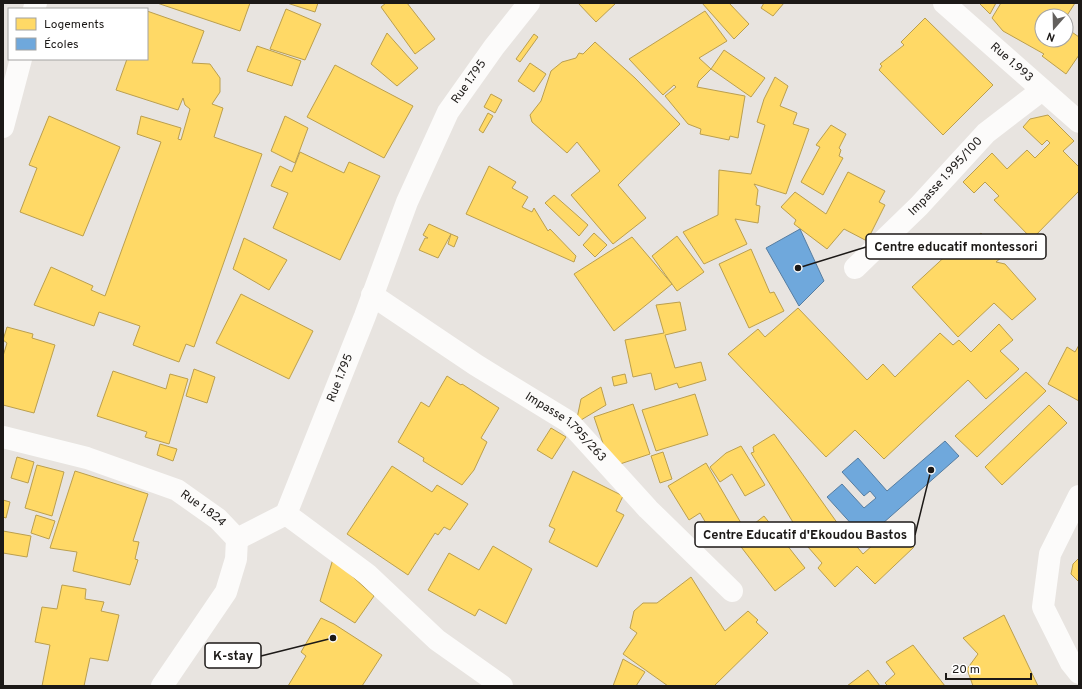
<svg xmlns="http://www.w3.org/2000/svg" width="1082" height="689" font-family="Overpass,sans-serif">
  <rect width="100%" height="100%" fill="#e8e4e0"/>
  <g fill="#ffd966" stroke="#bb9f4e">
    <path d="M157,3h93l-10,28z"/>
    <path d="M287,3h31l-3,9z"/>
    <path d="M386,3h21l28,36 -20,15 -34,-47z"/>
    <path d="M578,3h38l-20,19z"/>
    <path d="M702,3h27l20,21 -15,15z"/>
    <path d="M764,3h20l-11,13 -12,-8z"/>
    <path d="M979,3h17l-6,11z"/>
    <path d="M1001,3h74l-9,14 -24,-1v24h24v-12l13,9v18l-13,19 -24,-18 2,-2 -41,-23 -11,-13z"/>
    <path d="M286,9l35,15 -16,36 -35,-11z"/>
    <path d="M147,11l57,20 -12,32 18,1 10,14v14l-8,12 11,4 -9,29 48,17 -68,193 -8,-3 -7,18 -46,-17 7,-19 -41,-14 -5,14 -60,-21 17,-38 42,19 -2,4 14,6 56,-154 -24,-8 4,-18 40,12 -3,11 3,1 9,-31 -5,-4 -2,-7 -5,12 -62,-20 11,-31h20z"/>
    <path d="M705,11l22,30 -28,17 12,11 13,-19 41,28 -14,19 -40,-28 -12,12 -2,6 48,9 -7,42 -8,-2 -1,4 -29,-6 1,-5 -13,-5 -23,-28 11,-9 -2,-2 -11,10 -34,-36z"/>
    <path d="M925,18l68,67 -50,50 -64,-65 3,-4 -2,-2 24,-19 -3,-3z"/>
    <path d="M387,33l31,35 -21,18 -26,-22z"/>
    <path d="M534,34l4,3 -18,25 -4,-3z"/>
    <path d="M595,42l40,36 45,46 -62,61 28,33 -33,26 -42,-49 29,-24 -23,-29 -10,11 -35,-31 -2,-7 11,-14 10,-30 11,-9 14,-4 3,-5 4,1z"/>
    <path d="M257,46l44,15 -9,25 -45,-15z"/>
    <path d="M530,63l16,11 -12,18 -16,-11z"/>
    <path d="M335,65l78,41 -29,52 -77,-41z"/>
    <path d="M775,77l13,9 -8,20 17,7 -4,11 16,5 -23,65 -32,-10 4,6 -2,15 4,1 -2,17 -23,-4 12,25 -43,20 -21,-32 35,-17 1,-45 32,4 14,-49 -8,-3 7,-23z"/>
    <path d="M491,94l11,6 -7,13 -11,-6z"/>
    <path d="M488,113l5,3 -10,17 -4,-3z"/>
    <path d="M1048,115l26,26 -11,10 16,16v24l-47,48 -38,-39 5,-4 -14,-14 -11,11 -11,-11 29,-29 15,16 20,-19 8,8 15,-15 -3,-3 -5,5 -19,-18 7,-8z"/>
    <path d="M49,116l71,31 -37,89 -63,-24 17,-44 -8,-3z"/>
    <path d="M285,116l23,12 -13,35 -24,-12z"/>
    <path d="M831,125l15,9 -7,14 2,2 -2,6 4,2 -20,37 -22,-13 19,-35 -4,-2z"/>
    <path d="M300,152l44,21 5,-11 31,14 -40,84 -67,-32 15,-35 -17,-7 9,-20 12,6z"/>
    <path d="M489,166l27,16 -4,6 16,9 -6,10 10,5 2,-4 14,23 2,-2 26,27 -2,6 -108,-48z"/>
    <path d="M848,172l37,19 -6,11 6,3 -18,36 -23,-12 -17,20 -33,-25 2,-4 -15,-13 14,-15 31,22z"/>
    <path d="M554,195l34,30 -9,11 -34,-33z"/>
    <path d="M429,224l22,10 -13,24 -19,-8 6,-12h3l-5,-3z"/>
    <path d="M594,233l13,12 -12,12 -12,-12z"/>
    <path d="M981,233l21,24 -6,5 9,2 31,35 -24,21 -18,-17 -36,34 -46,-50 39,-36 5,5z"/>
    <path d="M451,234l7,3 -4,10 -6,-3z"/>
    <path d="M677,236l27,36 -27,19 -25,-35z"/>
    <path d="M632,237l40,47 -58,47 -40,-57z"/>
    <path d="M244,238l43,22 -18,30 -36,-21z"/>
    <path d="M751,249l19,44 4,-1 10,19 -35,17 -30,-64z"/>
    <path d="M241,294l72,37 -24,48 -73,-36z"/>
    <path d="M680,302l6,28 -21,5 10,33 26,-6 5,18 -27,8 -2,-5 -22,7 -4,-17 -18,4 -8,-37 39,-7 -8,-28z"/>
    <path d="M798,308l69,72 16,-16 12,13 45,-44 13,12 6,-5 12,12 28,-28 14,16 -13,11 19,18 -33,30 -18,-19 -84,79 -29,-29 -29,27 -98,-103 30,-25 7,8z"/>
    <path d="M7,327l26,7 -1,4 23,7 -21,68 -31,-8v-49l4,-13 -4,-3z"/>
    <path d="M1079,345v56l-31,-17 19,-37 8,5z"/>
    <path d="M194,369l21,8 -8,26 -21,-7z"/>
    <path d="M113,371l53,18 4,-15 18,5 -19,65 -24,-7 2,-5 -50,-16z"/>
    <path d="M1026,372l20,19 -69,66 -22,-21z"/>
    <path d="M625,374l2,9 -13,3 -2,-9z"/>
    <path d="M447,376l14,9 1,-1 37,24 -18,30 6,4 -13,28 -12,15 -39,-24 1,-3 -26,-16 23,-40 8,5z"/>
    <path d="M601,387l5,18 -30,18 5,-24z"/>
    <path d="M695,394l13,41 -52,16 -14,-41z"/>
    <path d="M633,404l17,50 -39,13 -17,-50z"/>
    <path d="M1049,405l18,18 -65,62 -17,-18z"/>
    <path d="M551,428l15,9 -14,22 -15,-9z"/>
    <path d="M774,434l64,90 25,30 31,-28 20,21 -39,37 -18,-18 -22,21 -17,-19 4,-5 -14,-16 -57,-94 3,-1 -1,-5z"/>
    <path d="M160,444l17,5 -4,12 -16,-6z"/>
    <path d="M741,446l24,39 -20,11 -13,-22 -12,8 -10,-15 16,-14z"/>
    <path d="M663,452l9,27 -12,4 -9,-27z"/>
    <path d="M17,457l17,5 -6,21 -17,-5z"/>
    <path d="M706,463l35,60 -24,19 -17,-29 -11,7 -21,-34z"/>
    <path d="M37,465l27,7 -12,44 -27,-8z"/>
    <path d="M392,466l40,26 5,-7 31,19 -18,26 -6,-3 -6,8 -3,-2 -27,42 -61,-41z"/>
    <path d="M75,471l73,23 -15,47 6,1 -4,17 3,1 -8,25 -57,-14 4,-19 -27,-4z"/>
    <path d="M573,471l50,25 -7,15 8,4 -27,52 -48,-25 6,-13 -6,-3z"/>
    <path d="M3,500l7,2 -4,16 -3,-1z"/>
    <path d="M36,515l19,6 -6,18 -18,-6z"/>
    <path d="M764,516l41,52 -30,23 -40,-52z"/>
    <path d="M3,531l28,5 -4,21 -24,-4z"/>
    <path d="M493,546l39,23 -26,55 -27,-15 -4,7 -47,-26 21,-37 30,17z"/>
    <path d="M1079,558v24l-8,-8 2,-10z"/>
    <path d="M333,559l41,37 -19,27 -35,-22z"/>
    <path d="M691,577l34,54 23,-20 10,9 -2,2 12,11 -54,53h-46l-45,-32 14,-21 -7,-5 4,-17 9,-8h14z"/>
    <path d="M62,585l24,4 -1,10 19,3 -3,9 18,4 -11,46 -18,-3 -6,28h-42l8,-41 -15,-3 7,-35 15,2z"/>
    <path d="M1004,615l34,71h-65l-6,-17 11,-15 -15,-16z"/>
    <path d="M321,618l13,6 48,31 -20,31h-74l18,-30 -5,-4z"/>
    <path d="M913,645l32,41h-57l-3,-3 10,-9 -9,-12z"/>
    <path d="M623,659l22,13 -9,14h-23z"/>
    <path d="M868,670l12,16h-33z"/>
  </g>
  <g fill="#6fa8dc" stroke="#567da1">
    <path d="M800,229l24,52 -25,25 -33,-58z"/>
    <path d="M945,441l14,15 -94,83 -38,-42 15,-13 22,24 12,-10 -6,-7 -6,5 -22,-24 16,-14 29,33z"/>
  </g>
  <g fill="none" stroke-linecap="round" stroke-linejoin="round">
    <g stroke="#fcfbfa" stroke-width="22">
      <path id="s1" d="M944,3l135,119"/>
      <path d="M34,9l2,-6"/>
      <path d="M3,127l18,-68"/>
      <path id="s2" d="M855,268l64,-62 67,-73 56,-43"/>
      <path id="s3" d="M372,295l104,70 93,57 79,87 84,82"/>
      <path id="s4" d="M3,437l84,21 90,32 41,29 19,20 -1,20 -10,33 -64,94"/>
      <path d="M1079,496l-29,58 -7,53 28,56 8,10"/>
      <path d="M237,539l49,-25"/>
      <path id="s5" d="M502,686l-65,-46 -70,-66 -81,-60 79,-198 42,-114 41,-90 46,-65 35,-44"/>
    </g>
  </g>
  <g text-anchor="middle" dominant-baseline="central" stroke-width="4" stroke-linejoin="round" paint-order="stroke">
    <g font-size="12" fill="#1c1917" stroke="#fff">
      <text stroke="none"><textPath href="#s1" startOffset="90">Rue 1.993</textPath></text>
      <text stroke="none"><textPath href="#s5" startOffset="747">Rue 1.795</textPath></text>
      <text stroke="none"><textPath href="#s2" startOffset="129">Impasse 1.995/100</textPath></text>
      <text stroke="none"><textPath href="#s5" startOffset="423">Rue 1.795</textPath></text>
      <text stroke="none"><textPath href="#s3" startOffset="235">Impasse 1.795/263</textPath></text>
      <text stroke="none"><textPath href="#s4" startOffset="214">Rue 1.824</textPath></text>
    </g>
  </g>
  <path fill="none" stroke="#1c1917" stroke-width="1.5" d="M798 268L866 247M931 470L915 535M333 638L261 656"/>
  <g fill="#1c1917" stroke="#fff" stroke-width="1.5">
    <circle cx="798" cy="268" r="4"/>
    <circle cx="931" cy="470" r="4"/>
    <circle cx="333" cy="638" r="4"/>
  </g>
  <g fill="#fff" stroke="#1c1917" stroke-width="1.5">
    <rect x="866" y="234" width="180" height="25" rx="4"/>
    <rect x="695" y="522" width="220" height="25" rx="4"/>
    <rect x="205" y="643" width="56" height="25" rx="4"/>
  </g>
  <g font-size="13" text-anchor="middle" font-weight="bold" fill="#1c1917">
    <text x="956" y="251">Centre educatif montessori</text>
    <text x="805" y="539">Centre Educatif d'Ekoudou Bastos</text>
    <text x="233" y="660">K-stay</text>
  </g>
  <rect width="1082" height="689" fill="none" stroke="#1c1917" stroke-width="8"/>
  <rect x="8" y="8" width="140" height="52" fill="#ffffff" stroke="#a4a3a2"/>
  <rect x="16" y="18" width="20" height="12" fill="#ffd966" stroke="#a4a3a2"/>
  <text x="44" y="28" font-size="12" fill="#1c1917">Logements</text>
  <rect x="16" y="38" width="20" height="12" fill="#6fa8dc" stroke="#a4a3a2"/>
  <text x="44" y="48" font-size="12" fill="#1c1917">Écoles</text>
  <g transform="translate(1054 28) rotate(200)"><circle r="19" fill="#ffffff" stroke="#a4a3a2"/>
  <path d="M0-3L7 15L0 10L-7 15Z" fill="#63605d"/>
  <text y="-6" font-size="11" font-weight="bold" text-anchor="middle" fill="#1c1917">N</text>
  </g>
  <path d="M946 673v6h85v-6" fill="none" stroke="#1c1917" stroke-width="2"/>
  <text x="952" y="673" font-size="12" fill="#1c1917" stroke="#ffffff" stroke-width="3" paint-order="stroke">20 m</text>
</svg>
